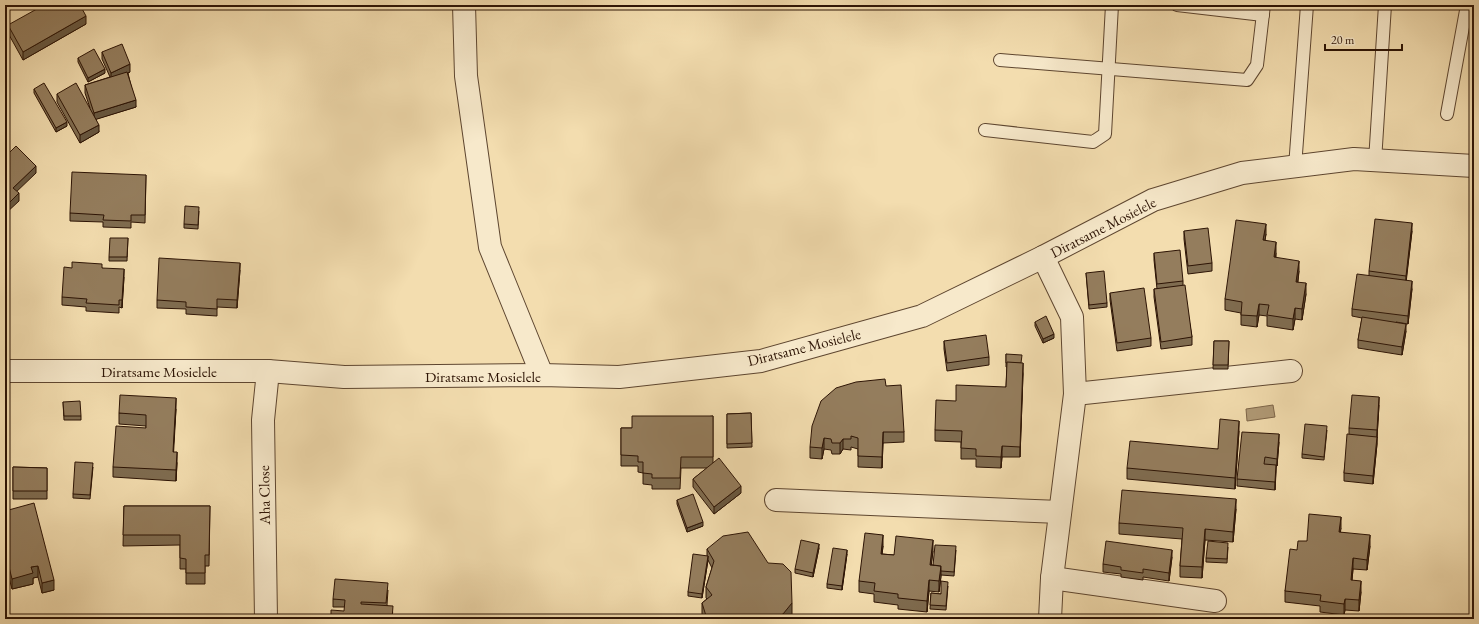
<svg xmlns="http://www.w3.org/2000/svg" width="1479" height="624" font-family="'EB Garamond',serif">
  <rect width="100%" height="100%" fill="#f3ddaf"/>
  <filter id="stains"><feTurbulence type="fractalNoise" baseFrequency=".005" numOctaves="4"/><feColorMatrix values="0 0 0 0 .2 0 0 0 0 .09 0 0 0 0 .02 0 0 0 .5 -.17"/></filter>
  <radialGradient id="worn" r=".72"><stop offset=".6" stop-color="#630" stop-opacity="0"/><stop offset="1" stop-color="#630" stop-opacity=".3"/></radialGradient>
  <path fill="#b09975" stroke="#7c6448" d="M1273,405l2,12 -28,4 -1,-12z"/>
  <g fill="none" stroke-linecap="round" stroke-linejoin="round">
    <defs>
      <g id="service">
        <path d="M1177,5l86,10"/>
        <path d="M1000,60l247,20 10,-15 7,-60"/>
        <path d="M1447,114l20,-109"/>
        <path d="M985,130l108,12 12,-8 7,-129"/>
        <path d="M1375,161l10,-156"/>
        <path d="M1295,167l12,-162"/>
      </g>
      <g id="minor">
        <path d="M464,5l2,71 24,171 52,128"/>
        <path d="M1043,257l29,60 3,77 -23,184 -2,41"/>
        <path d="M5,371h263l76,6 198,-2 77,2 142,-16 161,-45 121,-59 110,-57 89,-27 112,-14 120,7"/>
        <path d="M1075,394l216,-23"/>
        <path d="M776,500l284,12"/>
        <path d="M1052,578l163,23"/>
        <path d="M266,619l-3,-199 5,-49"/>
      </g>
    </defs>
    <use href="#service" stroke="#5e4630" stroke-width="14"/>
    <use href="#minor" stroke="#5e4630" stroke-width="24"/>
    <use href="#service" stroke="#f7e9cb" stroke-width="12"/>
    <use href="#minor" stroke="#f7e9cb" stroke-width="22"/>
  </g>
  <g fill="#7f6c50" stroke="#2d1405">
    <path d="M86,24l-63,36 -15,-27v-8z"/>
    <path d="M102,52l28,20 -2,1 8,34 -40,12 3,13 -19,11 -23,-41v-8l33,14 -5,-15v-8l25,-8 -8,-18z"/>
    <path d="M78,58l27,15 -17,9 -10,-20z"/>
    <path d="M1474,82v43h-3v-13z"/>
    <path d="M34,89l33,37 -11,6 -22,-39z"/>
    <path d="M146,175l-1,48 -14,-1v6l-28,-1v-5l-33,-1v-8z"/>
    <path d="M199,211l-1,18 -14,-1v-4z"/>
    <path d="M1184,231l28,32v8l-24,3 -4,-35z"/>
    <path d="M1412,231l-6,49 6,9 -4,35 -12,-2 10,9 -4,24 -44,-7v-8l4,-22 -10,-2v-7l17,-34v-4z"/>
    <path d="M1266,234l-1,6 11,13v5l23,13 -1,11 8,12 -4,26 -7,-1 -2,11 -26,-4v-10l-8,-1 -2,12 -16,-2v-12l-16,-3v-11z"/>
    <path d="M128,238l-1,23h-18v-4z"/>
    <path d="M1154,253l29,28v4l9,52v8l-31,4 -7,-52v-8h3l-3,-29z"/>
    <path d="M102,268l22,9 -2,31 -3,-1v6l-33,-2v-4l-24,-2v-8z"/>
    <path d="M240,270l-3,38 -20,-1v9l-31,-2v-5l-29,-1v-8z"/>
    <path d="M1086,273l21,30v4l-18,2z"/>
    <path d="M1110,293l41,45v8l-34,5 -7,-51z"/>
    <path d="M1035,322l19,16 -11,5 -8,-17z"/>
    <path d="M944,341l45,16v8l-42,6 -3,-22z"/>
    <path d="M1214,341h15l-1,28h-15z"/>
    <path d="M1006,354l15,9 2,11 -3,83h-18l-1,11 -25,-1v-8h-15v-17l-26,-1v-11l21,-29 50,-14 1,-20h-1z"/>
    <path d="M886,386l18,46v10l-21,1 -1,25 -24,-1v-18l-7,-2v3l-8,-1 -3,5h-8l-1,-4 -7,-1 -2,10 -12,-1v-11z"/>
    <path d="M63,402l18,14v4h-17z"/>
    <path d="M1379,405l-2,32v7l-4,40 -29,-3v-8l5,-39v-6z"/>
    <path d="M176,409l-3,43 4,11 -1,18 -63,-4v-10l33,-39v-2l-27,-2v-11z"/>
    <path d="M751,413l1,34 -25,1v-34z"/>
    <path d="M713,416v47l28,30 -27,21 -21,-27v-8l14,-11h-26l-1,21h-28v-4l-9,-1v-11l-5,-1v-6h-17v-38h11z"/>
    <path d="M1327,430l-3,30 -22,-2v-4z"/>
    <path d="M1239,431l-4,58 -108,-10v-11l91,-19z"/>
    <path d="M1279,442l-2,24h-1l-1,24 -38,-4v-7z"/>
    <path d="M13,467l34,1v31h-34z"/>
    <path d="M93,467l-3,32 -17,-1v-4z"/>
    <path d="M677,500l26,26 -16,6 -10,-28z"/>
    <path d="M124,506h86l-1,60h-4v18h-19v-15h-6v-24l-57,1z"/>
    <path d="M1236,509l-3,33 -28,-2 -3,38 -22,-1v-11l2,-27 -63,-5v-11z"/>
    <path d="M5,511l49,79 -12,3 -4,-16 -5,1v6l-21,5 -4,-15h-3z"/>
    <path d="M1341,528l-1,4 30,14 -3,24 -14,-1 -1,11 9,12 -2,19 -14,-1 -1,5 -24,-3v-6l-35,-4v-11l12,-41 10,-9z"/>
    <path d="M883,546l-1,8 12,1 39,-4 -2,14h2l23,-15 -2,26 -13,-1 -2,17 -10,-1 -2,21 -29,-3v-4l-24,-3v-8l-15,-2v-11z"/>
    <path d="M1228,547l-1,16 -21,-1v-4z"/>
    <path d="M819,548l-6,29 -18,-4v-4z"/>
    <path d="M707,549l85,65 -4,5h-84l-2,-5v-11l5,-4 -1,-1v-11l6,-19 -4,-8 -6,38 -14,-2v-4l19,-36z"/>
    <path d="M847,554l-5,36 -15,-2v-4z"/>
    <path d="M1172,557l-3,24 -26,-4v3l-22,-3v-3l-18,-2v-8z"/>
    <path d="M948,586l-2,24 -16,-1 1,-16 10,1z"/>
    <path d="M388,590l-1,15 6,8 -49,-6h-11v-8z"/>
  </g>
  <g fill="#685841" stroke="#2d1405">
    <path d="M86,16v8l-63,36v-8z"/>
    <path d="M130,64v8l-19,8v-7z"/>
    <path d="M105,69v4l-17,9v-4z"/>
    <path d="M136,100v7l-42,13v-7z"/>
    <path d="M67,122v4l-11,6v-4z"/>
    <path d="M99,125v7l-19,11v-8z"/>
    <path d="M36,166v7l-23,22v-7z"/>
    <path d="M19,193v8l-14,13v-7z"/>
    <path d="M1412,223v8l-6,52v-7z"/>
    <path d="M1266,224v10l-3,17v-11z"/>
    <path d="M1276,242v11l-2,15v-11z"/>
    <path d="M1299,261v10l-3,22v-11z"/>
    <path d="M240,263v7l-3,38v-8z"/>
    <path d="M124,269v8l-2,31v-8z"/>
    <path d="M1412,281v8l-4,35v-8z"/>
    <path d="M1306,283v11l-4,26v-11z"/>
    <path d="M1259,304v11l-2,12v-11z"/>
    <path d="M1295,308v11l-2,11v-11z"/>
    <path d="M1406,324v7l-4,24v-8z"/>
    <path d="M1054,334v4l-11,5v-4z"/>
    <path d="M1023,363v11l-3,83v-10z"/>
    <path d="M1379,397v8l-2,33v-8z"/>
    <path d="M176,398v11l-3,54v-11z"/>
    <path d="M1239,421v10l-4,58v-11z"/>
    <path d="M883,432v11l-1,25v-11z"/>
    <path d="M1279,434v8l-2,24v-7z"/>
    <path d="M1377,437v7l-4,40v-8z"/>
    <path d="M824,438v11l-2,10v-11z"/>
    <path d="M843,439v10l-3,5v-11z"/>
    <path d="M1002,446v11l-1,11v-11z"/>
    <path d="M177,452v11l-1,18v-11z"/>
    <path d="M1276,465v8l-1,17v-8z"/>
    <path d="M741,486v7l-27,21v-7z"/>
    <path d="M1236,499v10l-3,33v-10z"/>
    <path d="M1341,517v11l-2,15v-11z"/>
    <path d="M703,522v4l-16,6v-4z"/>
    <path d="M1205,529v11l-3,38v-11z"/>
    <path d="M883,535v11l-2,18v-10z"/>
    <path d="M1370,535v11l-3,24v-10z"/>
    <path d="M933,540v11l-3,25v-11z"/>
    <path d="M819,544v4l-6,29v-4z"/>
    <path d="M847,550v4l-5,36v-4z"/>
    <path d="M1172,550v7l-3,24v-8z"/>
    <path d="M708,556v4l-6,38v-4z"/>
    <path d="M1353,558v11l-2,22v-11z"/>
    <path d="M8,563v11h-3v-10z"/>
    <path d="M38,566v11l-5,1v6l-21,5v-10l19,-12z"/>
    <path d="M941,566v11l-2,15v-11z"/>
    <path d="M54,580v10l-12,3v-10z"/>
    <path d="M929,580v11l-2,21v-11z"/>
    <path d="M1361,581v11l-2,19v-11z"/>
    <path d="M1345,599v11l-1,5v-11z"/>
    <path d="M792,603v11l-4,5h-15z"/>
  </g>
  <g fill="#947d5d" stroke="#2d1405">
    <path d="M44,5h36l6,11 -63,36 -15,-27z"/>
    <path d="M122,44l8,20 -19,9 -9,-21z"/>
    <path d="M94,49l11,20 -17,9 -10,-20z"/>
    <path d="M127,72l9,28 -42,13 -9,-28z"/>
    <path d="M1474,82v30h-3z"/>
    <path d="M44,83l23,39 -11,6 -22,-39z"/>
    <path d="M76,83l23,42 -19,10 -23,-41z"/>
    <path d="M16,146l20,20 -23,22 6,5 -14,14v-50z"/>
    <path d="M72,172l74,3 -1,40h-14v6l-28,-1 1,-5 -34,-2z"/>
    <path d="M185,206l14,1 -1,18 -14,-1z"/>
    <path d="M1375,219l37,4 -6,53 -37,-5z"/>
    <path d="M1236,220l30,4 -3,16 13,2 -2,15 25,4 -3,21 10,1 -4,26 -7,-1 -2,11 -26,-4 2,-10 -10,-1 -2,12 -16,-1 1,-13 -17,-3z"/>
    <path d="M1208,228l4,35 -24,3 -4,-35z"/>
    <path d="M110,238h18l-1,19h-18z"/>
    <path d="M1180,250l3,31 -26,3 -3,-31z"/>
    <path d="M159,258l81,5 -3,37 -20,-1v10l-31,-2v-5l-29,-2z"/>
    <path d="M72,262l30,2v4l22,1 -2,31h-3v5l-33,-2 1,-4 -25,-2 2,-30 8,1z"/>
    <path d="M1104,271l3,32 -18,2 -3,-32z"/>
    <path d="M1357,274l55,7 -4,35 -56,-7z"/>
    <path d="M1185,285l7,52 -31,5 -7,-53z"/>
    <path d="M1144,288l7,50 -34,5 -7,-50z"/>
    <path d="M1046,316l8,18 -11,5 -8,-17z"/>
    <path d="M1362,317l44,7 -4,23 -44,-7z"/>
    <path d="M986,335l3,22 -42,6 -3,-22z"/>
    <path d="M1214,341h15l-1,24h-15z"/>
    <path d="M1006,354l16,1 -1,8h-15z"/>
    <path d="M1007,362l16,1 -3,84 -18,-1 -1,11 -25,-1v-7l-15,-1 1,-17 -27,-1 1,-30 20,1v-16l50,2z"/>
    <path d="M885,379l1,7 15,-1 3,47h-21l-1,25 -24,-1v-18l-7,-2v3h-8l-3,4h-8l-1,-4 -7,-1 -2,10 -12,-1 2,-21 9,-25 15,-13 20,-6z"/>
    <path d="M120,395l56,3 -3,54h4l-1,18 -63,-3 3,-41 30,2v-13l-27,-2z"/>
    <path d="M1352,395l27,2 -2,33 -28,-2z"/>
    <path d="M80,401l1,15h-17l-1,-14z"/>
    <path d="M751,413l1,30 -25,1v-30z"/>
    <path d="M632,416h81v41h-32l-1,21h-28v-4l-9,-1v-11h-5v-6l-17,-1v-27h11z"/>
    <path d="M1220,419l19,2 -4,57 -108,-10 3,-27 88,8z"/>
    <path d="M1305,424l22,2 -3,31 -22,-3z"/>
    <path d="M1242,432l37,2 -2,25 -12,-2 -1,7 12,1 -1,17 -38,-3z"/>
    <path d="M1347,434l30,3 -4,39 -29,-3z"/>
    <path d="M719,458l22,28 -27,21 -21,-28z"/>
    <path d="M75,462l18,1 -3,32 -17,-1z"/>
    <path d="M13,467l34,1v23h-34z"/>
    <path d="M1122,490l114,9 -3,33 -28,-3 -3,38 -22,-1 3,-38 -64,-5z"/>
    <path d="M693,494l10,28 -16,6 -10,-28z"/>
    <path d="M34,503l20,77 -12,3 -4,-17 -7,1 2,6 -21,6 -4,-16 -3,1v-53z"/>
    <path d="M124,506h86l-1,49h-4v18h-19v-14l-6,-1v-23h-57z"/>
    <path d="M1309,514l32,3 -2,15 31,3 -3,25 -14,-2 -2,22 10,1 -2,19 -14,-1 -1,5 -24,-3 1,-6 -36,-4 5,-42 7,1 1,-9h9z"/>
    <path d="M748,532l20,31 15,1 8,8 1,31 -9,11 -10,5h-66l-5,-16 10,-8 -6,-8 8,-26 -7,-12 16,-13z"/>
    <path d="M865,533l18,2 -2,19 13,1 2,-19 37,4 -3,25 11,1 -2,15 -10,-1 -2,21 -29,-3v-4l-24,-3 1,-8 -16,-2z"/>
    <path d="M801,540l18,4 -6,29 -18,-4z"/>
    <path d="M1106,541l66,9 -3,23 -26,-4v4l-22,-3v-3l-18,-3z"/>
    <path d="M1208,541l20,2 -1,16 -21,-1z"/>
    <path d="M935,545l21,1 -2,26 -13,-1v-5l-8,-1z"/>
    <path d="M833,548l14,2 -5,36 -15,-2z"/>
    <path d="M693,554l15,2 -6,38 -14,-2z"/>
    <path d="M335,579l53,4 -2,20 -25,-1v2l32,2 -1,13h-61v-9l13,1 1,-11 -12,-1z"/>
    <path d="M941,581l7,1 -2,24 -16,-1 1,-12 10,1z"/>
  </g>
  <g text-anchor="middle" dominant-baseline="central" stroke-width="3.5" stroke-linejoin="round" paint-order="stroke">
    <g font-size="15" fill="#2d1405" stroke="#f7e9cb">
      <text transform="translate(1103 227) rotate(-27)">Diratsame Mosielele</text>
      <text transform="translate(804 347) rotate(-14)">Diratsame Mosielele</text>
      <text x="159" y="371">Diratsame Mosielele</text>
      <text x="483" y="376">Diratsame Mosielele</text>
      <text transform="translate(264 495) rotate(-91)">Aha Close</text>
    </g>
  </g>
  <rect width="1479" height="624" fill="none" stroke="#f3ddaf" stroke-width="20"/>
  <rect x="6" y="6" width="1467" height="612" fill="none" stroke="#2d1405" stroke-width="2"/>
  <rect x="10" y="10" width="1459" height="604" fill="none" stroke="#2d1405"/>
  <path d="M1325 44v6h77v-6" fill="none" stroke="#2d1405" stroke-width="2"/>
  <text x="1331" y="44" font-size="12" fill="#2d1405" stroke="#f7e9cb" stroke-width="3" paint-order="stroke">20 m</text>
  <rect width="100%" height="100%" filter="url(#stains)"/>
  <rect width="100%" height="100%" fill="url(#worn)"/>
</svg>
